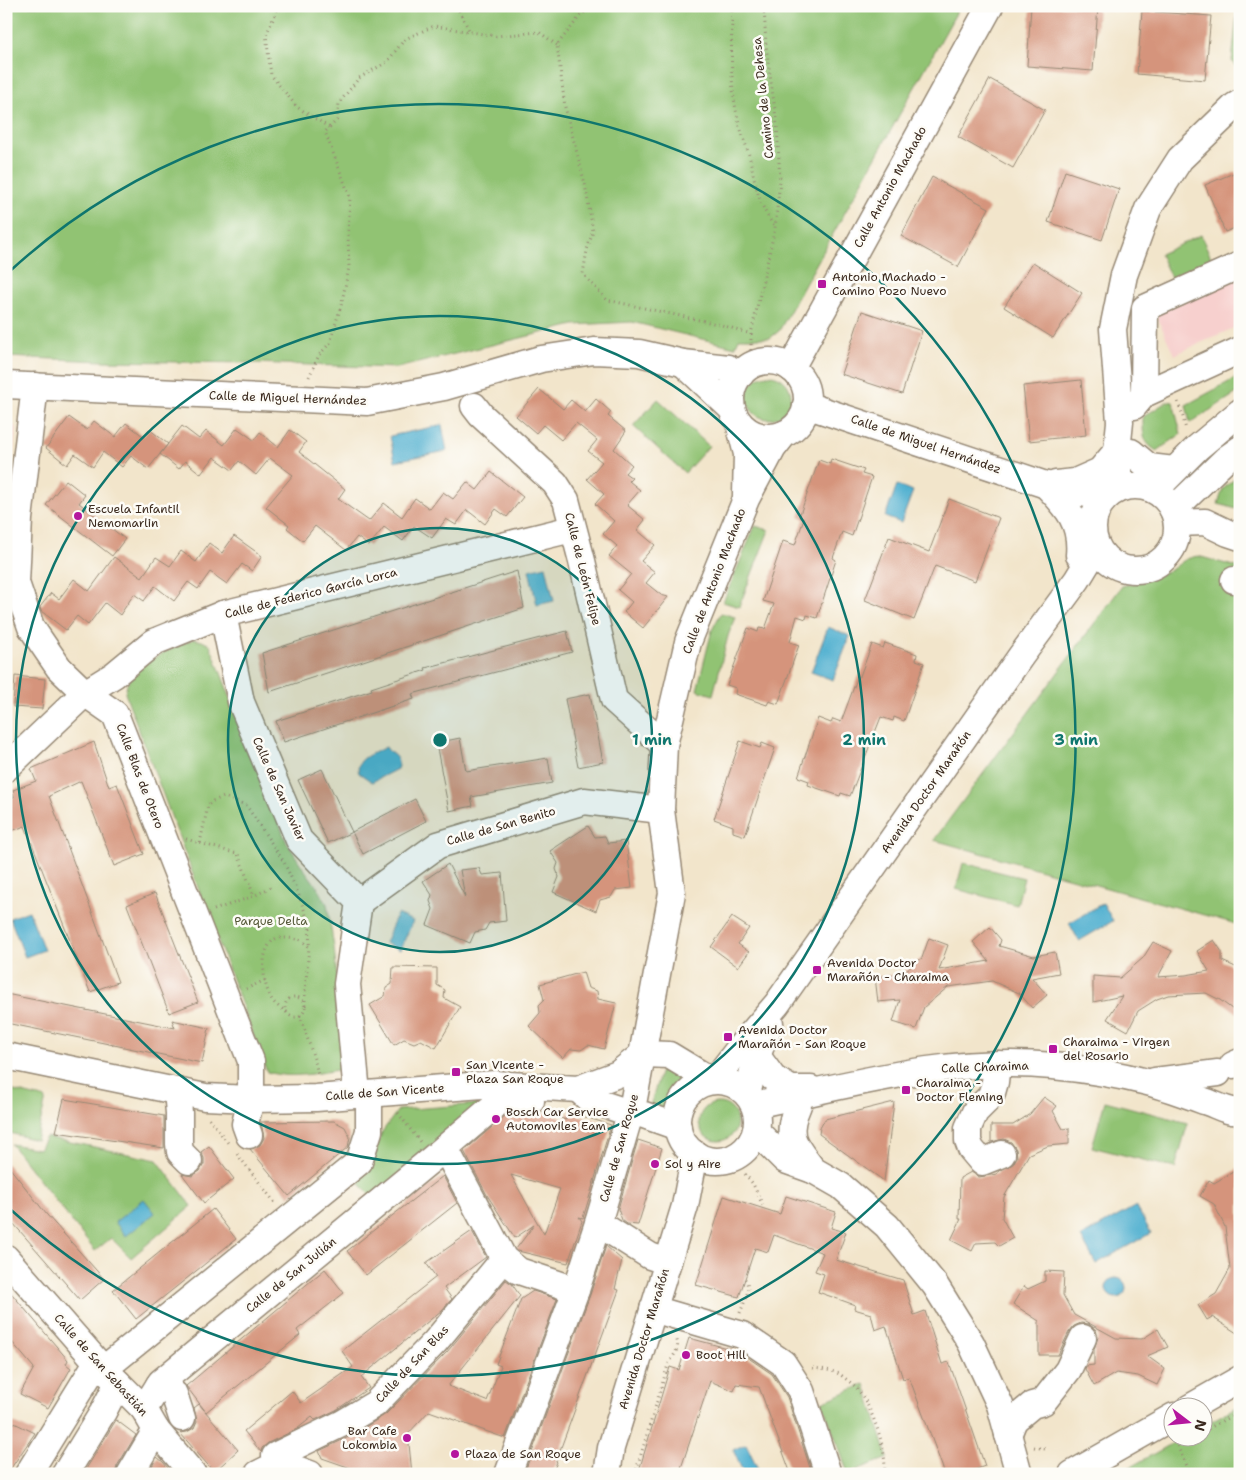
<svg xmlns="http://www.w3.org/2000/svg" width="1246" height="1480" font-family="'Shantell Sans',sans-serif">
  <rect width="100%" height="100%" fill="#fdfcf7"/>
  <filter id="ink" filterUnits="userSpaceOnUse"><feTurbulence type="fractalNoise" baseFrequency=".02" numOctaves="2"/><feDisplacementMap in="SourceGraphic" scale="10" xChannelSelector="R" yChannelSelector="G"/><feConvolveMatrix kernelMatrix="1 2 1 2 8 2 1 2 1" color-interpolation-filters="sRGB"/></filter>
  <filter id="wash" filterUnits="userSpaceOnUse"><feTurbulence type="fractalNoise" baseFrequency=".0096" numOctaves="4" result="noise"/><feDisplacementMap in="SourceGraphic" scale="20" xChannelSelector="R" yChannelSelector="G"/><feGaussianBlur stdDeviation="1.12" result="paint"/><feColorMatrix in="noise" values="0 0 0 0 0 0 0 0 0 0 0 0 0 0 0 0 0 1.4 0 .05"/><feComposite in="paint" operator="in"/></filter>
  <g filter="url(#wash)">
    <rect width="100%" height="100%" fill="#f2e5cb"/>
    <g fill="#f7d0ce">
      <path d="M1240,276v49l-66,30 -18,-41z"/>
      <path d="M6,415l10,14 -7,57 6,10 -9,27z"/>
    </g>
    <g fill="#91c373" stroke="#667648">
      <path d="M6,6h954l-181,325 -9,7h-31l-4,9 -103,-25 -58,3 -177,43 -145,-5 -150,-2 -96,-4z"/>
      <path d="M1238,6h2v66l-8,-11z"/>
      <path d="M1201,235l12,27 -41,18 -12,-26z"/>
      <circle cx="769" cy="397" r="22"/>
      <path d="M1240,376v15l-50,32 -4,-18z"/>
      <path d="M658,399l51,47 -24,27 -52,-47z"/>
      <path d="M1168,401l5,1 8,32 -24,17c-15,-9 -14,-17 -14,-34z"/>
      <path d="M1240,474v36l-22,-6 5,-15z"/>
      <path d="M755,526l14,4 -30,77 -16,-5z"/>
      <path d="M1198,556l42,12v357l-306,-85 188,-254c15,-4 31,-7 45,-14 14,-7 13,-13 31,-16z"/>
      <path d="M721,613l14,4 -7,19 -15,59 -16,-5 15,-60z"/>
      <path d="M194,639l8,2 8,4 76,196 15,24 17,23 9,16 7,43 12,122c-26,3 -53,11 -79,3l-142,-379c1,-5 2,-10 5,-15 12,-17 45,-31 64,-39z"/>
      <path d="M963,863l61,15 -7,27 -61,-16z"/>
      <path d="M662,1067l30,8 -18,21 -6,18 -18,-8z"/>
      <path d="M6,1089l40,10 -10,41 -30,-8z"/>
      <path d="M1105,1101l83,22 -13,45 -83,-21z"/>
      <circle cx="718" cy="1122" r="19"/>
      <path d="M479,1104l-107,94 -18,-22 18,-12 10,-32 16,-22z"/>
      <path d="M46,1137l111,23 35,46 -61,52 -20,-20 -16,13 -84,-107 28,5z"/>
      <path d="M865,1384l23,74 -40,15 -26,-71z"/>
      <path d="M1240,1405v69h-122l64,-36h22v-13z"/>
    </g>
    <g fill="#51b0d0" stroke="#466d77">
      <path d="M442,425l5,26 -52,10 -5,-25z"/>
      <path d="M897,485l16,6 -12,32 -16,-6z"/>
      <path d="M546,566l8,35 -17,4 -8,-35z"/>
      <path d="M828,627l22,9 -17,44 -22,-8z"/>
      <path d="M386,747c5,9 16,9 11,22l-25,13 -13,-9c-5,-15 16,-20 27,-26z"/>
      <path d="M1103,903l10,18 -34,20 -10,-18z"/>
      <path d="M29,911l15,39 -19,7 -15,-39z"/>
      <path d="M397,914l16,7 -13,29 -15,-7z"/>
      <path d="M144,1199l11,14 -29,23 -11,-14z"/>
      <path d="M1136,1206l15,27 -55,31 -15,-27z"/>
      <circle cx="1116" cy="1288" r="10"/>
      <path d="M746,1444l12,25 -10,5h-4l-11,-24z"/>
    </g>
    <g id="blocks">
      <g fill="#d5947c" fill-rule="evenodd">
        <path d="M1031,6l67,1 -5,64 -66,-5z"/>
        <path d="M1142,11l69,5 -6,64 -68,-6z"/>
        <path d="M990,79l55,31 -32,58 -55,-31z"/>
        <path d="M1065,171l54,18 -17,51 -54,-18z"/>
        <path d="M1236,172l4,8v46l-15,6 -20,-47z"/>
        <path d="M932,177l57,31 -31,59 -57,-31z"/>
        <path d="M1033,262l49,31 -29,45 -49,-31z"/>
        <path d="M862,311l60,20 -20,63 -61,-20z"/>
        <path d="M1081,380l5,55 -57,6 -6,-55z"/>
        <path d="M539,389l24,20 8,-9 14,12 11,-13 15,13 -3,4 18,15 -12,18 18,16 -7,8 7,5 -3,3 11,9 -13,15 18,15 -8,10 18,15 -14,16 14,11 -9,11 15,12 7,2 -25,31 -19,-16 8,-10 -14,-12 13,-16 -22,-18 8,-10 -14,-12 11,-13 -19,-17 9,-10 -17,-15 15,-17 -14,-11 9,-11 -21,-17 -15,17 -18,-15 -7,8 -20,-17z"/>
        <path d="M69,417l18,13 7,-9 21,16 11,-14 17,13 6,-7 19,15 -20,25 -17,-13 -9,11 -19,-15 -10,15 -18,-13 -8,11 -21,-17z"/>
        <path d="M182,426l17,13 7,-8 18,14 13,-17 17,12 6,-8 18,15 12,-17 16,12 -7,10 46,37 -7,10 31,22 15,-18 18,14 13,-19 15,11 13,-17 10,7 14,-17 10,8 14,-18 32,25 -16,20 -11,-8 -11,15 -18,-14 -11,15 -10,-6 -14,19 -18,-12 -11,15 -19,-14 -15,19 -12,-9 -11,13 -31,-24 -12,15 -16,-13 2,-3 -23,-18 27,-32 -23,-17 -14,17 -17,-14 -7,9 -18,-13 -13,17 -16,-13 -6,8 -19,-15z"/>
        <path d="M831,459l33,11 -2,4 10,3 -20,59 -10,-4 -9,26 3,2 -19,58 -10,-3 -1,4 -9,-3 -7,26 9,3 -21,59 -9,-3 -2,4 -32,-11 1,-6 -9,-3 21,-57 10,4 1,-4 6,1 9,-25 -11,-3 20,-60 12,4 9,-26 -5,-2 20,-57 11,4z"/>
        <path d="M66,480l19,15 -6,8 46,36 -13,17 -66,-51z"/>
        <path d="M949,499l50,19 -24,63 -40,-15 -21,54 -49,-20 24,-63 40,15z"/>
        <path d="M234,536l28,20 -10,15 -10,-7 -15,20 -17,-12 -12,17 -10,-7 -14,19 -19,-15 -11,15 -10,-7 -14,21 -15,-12 -17,22 -11,-9 -11,14 -25,-19 -1,-4 11,-14 8,6 15,-20 15,12 25,-34 28,20 14,-20 14,9 11,-15 15,11 13,-19 13,10z"/>
        <path d="M517,571l7,37 -255,84 -7,-39z"/>
        <path d="M567,631l5,21 -160,42 2,5 -130,43 -8,-21 96,-31 -1,-2 55,-18 -1,-2z"/>
        <path d="M885,643l32,11 -1,6 8,3 -20,58 -10,-4 -1,4 -12,-4 -31,79 -9,-3 -1,3 -32,-11 1,-4 -11,-4 20,-59 13,5 2,-4 8,3 17,-46h2l12,-32 11,4z"/>
        <path d="M15,676l30,3 -3,30 -29,-2z"/>
        <path d="M590,694l13,68 -25,5 -13,-68z"/>
        <path d="M460,738l6,33 82,-13 4,25 -81,14 2,9 -24,5 -13,-68z"/>
        <path d="M740,741l20,7 2,-5 13,5 -30,88 -12,-4v-6l-19,-7z"/>
        <path d="M94,742l15,45 8,-3 27,70 -30,12 -33,-85 -32,15 69,186 -28,10 -65,-166 -19,7v-33l8,-3 -1,-7 23,-9 -5,-12z"/>
        <path d="M322,769l30,63 -24,11 -30,-63z"/>
        <path d="M415,799l11,22 -63,33 -11,-22z"/>
        <path d="M588,826l7,11 10,-1 3,7 18,-2 6,47 -17,2 -4,7 -11,3 -4,11 -43,-19 6,-15 -3,-8 2,-6 -8,-12z"/>
        <path d="M448,864l17,33 -5,-27 19,-2 3,7 20,-2 4,48 -17,2 -4,7 -10,2 -5,11 -43,-18 6,-16 -3,-8 2,-6 -9,-14z"/>
        <path d="M155,893l43,109 -29,11 -42,-108z"/>
        <path d="M732,917l17,11 -11,16 11,8 -11,15 -27,-20z"/>
        <path d="M990,927l11,13 -2,6 35,10 21,-4 4,21 -27,5 15,17 -15,13 -13,-15 -27,-12 -44,6 -24,20 -8,22 -23,-7 7,-22 -22,2 -3,-25 26,-3 21,-16 7,-20 19,7 -9,25 50,-9 -16,-19z"/>
        <path d="M1214,940l8,12v9l18,8v46l-20,-15 -14,-7 -38,2 -11,4 -19,12 -10,20 -21,-12 15,-23 -29,6v-26l27,2 23,-20 10,-16 19,9 -14,26 28,-2 23,-4 -12,-20z"/>
        <path d="M393,967l44,1v17l8,5 -1,8 16,9 -24,41 -15,-8 -7,3 -10,-4 -10,6 -24,-40 15,-9 1,-8 6,-4z"/>
        <path d="M583,972l5,16 9,3 1,8 18,4 -12,46 -16,-4 -7,5 -10,-1 -8,9 -34,-32 11,-13 -1,-8 5,-5 -4,-16z"/>
        <path d="M6,994l169,34 -3,-8 37,8 -7,35 -196,-40z"/>
        <path d="M1044,1097l13,9 -4,5 10,18 6,-1v16l-21,2 -19,8 -25,43 -2,21 11,20 -14,8 -4,-4 -19,1 -4,8 -21,-11 10,-21h-2l1,-41 11,-6 8,5 18,-3 2,-3 14,-7 4,-7 -1,-8 -5,-7 -7,-3 -13,3v-17h22l17,-11z"/>
        <path d="M64,1099l100,17v32l-108,-16z"/>
        <path d="M894,1102l-10,79 -65,-47 1,-6 5,-9z"/>
        <path d="M541,1111l25,9 3,-8 42,13 -28,93 -4,-1 3,4 -14,42 -50,-12 -2,-2 18,-24 -19,13 -28,-43 -23,-44 42,-36 25,1 7,-2zM511,1175l49,14 -16,45 -7,-12z"/>
        <path d="M334,1121l11,6 5,10 -2,10 -59,49 -39,-47 10,-4 4,-7 -3,-16z"/>
        <path d="M638,1140l24,8 -24,77 -11,-1 -5,-4 -4,-11z"/>
        <path d="M209,1146l25,33 -30,24 -22,-29 10,2 8,-5 4,-7v-6l-3,-6z"/>
        <path d="M6,1163l41,52 57,64 -24,21 -74,-85z"/>
        <path d="M1240,1168v167l-28,-18 -5,3 -9,-15 18,-11 14,-25 -5,-42 -11,-23 -14,-8 9,-16 5,3z"/>
        <path d="M443,1176l14,27 -91,72 -19,-24z"/>
        <path d="M724,1196l56,18 6,-18 50,16 -5,16 15,4 -10,28 67,20 11,35 11,-4 17,53 7,-2 36,104 -22,8h-18l-36,-97 -6,2 -17,-53 -11,4 -4,-16 -17,-5 1,-4 -37,-13 6,-18 -9,-3 8,-18 -49,-18 -6,17 -13,-4 -16,49 -43,-12z"/>
        <path d="M213,1209l23,30 -100,80 -23,-29z"/>
        <path d="M472,1231l14,26 -42,31 8,11 -10,11 -81,67 8,11 -33,22 -21,10 -3,-3 -15,12 -29,14 -6,5 -1,4 -17,-21 48,-40 9,12 52,-36 -11,-16 94,-74 -10,-14z"/>
        <path d="M606,1246l16,14 -7,29 4,1 -63,171 1,1 -5,12h-28l66,-179z"/>
        <path d="M325,1269l19,24 -47,37 3,5 -94,77 -20,-26z"/>
        <path d="M1045,1271l19,1 -1,23 11,20 42,23 26,1 16,-10 10,18 -21,9 18,13 -8,16 -19,-9 -22,-3 -22,13 -9,-17 1,-3 8,-1v-16l4,-12 -2,-7 -7,-6 -8,-1 -7,3 -5,6 -11,23h-19v-34l-26,-17 11,-18 4,3 17,-8z"/>
        <path d="M506,1280l6,4 8,12 -72,90 39,15 14,-35 -5,-2 25,-65 12,-8 24,8 -52,139 -76,-27 -21,23 4,40h-44l-46,-16 -3,-7 32,-15 35,-22 61,-62z"/>
        <path d="M6,1287l62,73 -2,4 5,4 -23,40 -28,-14 14,-26 -28,-33z"/>
        <path d="M689,1338l49,13 34,23 15,23 25,77h-21l-32,-87 -23,-3 -2,7 -24,-10 -31,93h-41l32,-107 9,3z"/>
        <path d="M199,1404l39,46 -24,22 -34,-39 7,-1 7,-4 3,-7 -3,-13z"/>
        <path d="M6,1419l29,14 -28,41h-1z"/>
        <path d="M116,1420l20,15 -19,31 -2,8h-32z"/>
        <path d="M157,1457l6,5 10,12h-25z"/>
      </g>
    </g>
  </g>
  <g filter="url(#ink)">
    <use href="#blocks" fill-opacity="0" stroke="#968874" stroke-width="1"/>
    <g fill="none" stroke-linecap="round" stroke-linejoin="round">
      <defs>
        <g id="minor">
          <circle cx="769" cy="399" r="38"/>
          <path d="M683,363l49,46"/>
          <path d="M791,368l199,-362"/>
          <path d="M6,385l361,17 77,-15 97,-28 53,-8 45,2 44,10 45,5 13,6"/>
          <path d="M35,386l-16,133 -3,64 15,44 28,41 26,25 30,21 136,347v38l-6,25 4,11"/>
          <path d="M1144,394l1,-86 95,-43"/>
          <path d="M806,405l240,80 59,13"/>
          <path d="M474,406l7,9 74,68 11,17 16,61 32,139 50,45"/>
          <path d="M1134,406l10,-12 96,-44"/>
          <path d="M739,423l8,31 -1,40"/>
          <path d="M1131,452l18,15 25,3"/>
          <path d="M1056,484l19,-2 25,-11 17,-20"/>
          <path d="M1046,485c21,22 36,37 33,70"/>
          <circle cx="1135" cy="528" r="42"/>
          <path d="M1119,488l-2,-37 3,-29 -7,-93 11,-54 24,-66 32,-50 55,-53 5,-3"/>
          <path d="M1155,490l42,-42 43,-36"/>
          <path d="M1173,510l53,-51 14,-10"/>
          <path d="M1177,523l28,-1 23,11 12,4"/>
          <path d="M1234,580l6,1"/>
          <path d="M223,614l18,88 58,138 60,62 -12,82 10,110"/>
          <path d="M6,768l79,-75 29,-18 40,-33 69,-28 349,-85"/>
          <path d="M359,902l79,-57 146,-44 77,9"/>
          <path d="M6,1056l199,41 46,2 65,-1 179,-14 83,5 40,-15 25,-20 26,1 43,26"/>
          <path d="M757,1056l16,22 18,11h20"/>
          <path d="M997,1064l-2,18 -4,14 -16,16 -7,16v13l3,8 11,13 20,-8"/>
          <path d="M1233,1065l7,-3"/>
          <path d="M715,1080l26,-34 36,-42 244,-348 56,-76 20,-33"/>
          <path d="M1155,1081l63,-8"/>
          <circle cx="717" cy="1121" r="40"/>
          <path d="M578,1089l12,11 40,13 14,2 34,12"/>
          <path d="M177,1091l2,22v31l1,8 9,9"/>
          <path d="M747,1094l10,-38 13,-33"/>
          <path d="M754,1105c99,-21 197,-49 299,-39 31,3 63,8 94,16 19,5 38,12 57,19 11,3 24,12 36,10"/>
          <path d="M798,1105c-14,32 -4,39 15,65"/>
          <path d="M756,1131l29,29 28,10 28,16 46,40 48,59 36,58 29,62 19,69"/>
          <path d="M445,1148l59,111 15,12 57,19"/>
          <path d="M598,1223l52,33 18,6"/>
          <path d="M6,1258l91,104 47,47 12,21 37,44"/>
          <path d="M653,1309l89,26 41,28 18,28 27,83"/>
          <path d="M104,1369l255,-207 10,-31v-37"/>
          <path d="M159,1385l15,9 8,24"/>
          <path d="M1189,1408l51,-29"/>
          <path d="M144,1409l17,-27 272,-224 68,-58 30,1"/>
          <path d="M1008,1435l6,-15 18,-15 11,-3 25,-32 15,-32"/>
          <path d="M280,1463l30,11"/>
          <path d="M28,1474l69,-112"/>
          <path d="M65,1474l38,-62 15,-29"/>
          <path d="M130,1474l26,-44"/>
          <path d="M258,1474l22,-11 -5,-7 68,-33 32,-19 60,-62 69,-83"/>
          <path d="M508,1474l68,-184 22,-67 35,-119 39,-211 -11,-83 3,-65 24,-103 58,-143 27,-51 11,-14"/>
          <path d="M607,1474l4,-26 74,-242 10,-52"/>
          <path d="M1072,1474l102,-58"/>
        </g>
      </defs>
      <use href="#minor" stroke="#968874" stroke-width="29"/>
      <g stroke="#968874" stroke-width="3" stroke-dasharray="1 4" stroke-linecap="butt">
        <path d="M279,6l-13,29 5,40 26,32 33,21"/>
        <path d="M457,6l13,26"/>
        <path d="M592,6l-11,9 -24,30 8,62 20,77 8,47 -6,19 -4,24 24,26 115,25 29,9"/>
        <path d="M732,6c0,36 -3,74 5,108 3,15 9,30 13,45 5,24 9,48 25,68"/>
        <path d="M751,355v-21l24,-106 5,-48 -3,-55 -11,-79 -2,-40"/>
        <path d="M309,377l10,-22 11,-12 12,-41 7,-35 -1,-34 2,-36 -25,-65 12,-12 2,-17 20,-25 28,-16 18,-23 29,-13 62,10 43,-4 18,13"/>
        <path d="M1178,402l4,11 4,17"/>
        <path d="M186,839l52,15 16,42"/>
        <path d="M200,843l8,-38 5,-4 11,-4 22,8 38,57 14,31 12,33 -1,21"/>
        <path d="M214,910l40,-14 19,-10"/>
        <path d="M246,989l19,-9"/>
        <circle cx="295" cy="1007" r="10"/>
        <path d="M287,1012c-7,-4 -14,-9 -17,-16 -8,-15 -11,-50 7,-58 13,0 23,-1 32,9l-4,45v15"/>
        <path d="M300,1015l16,50 2,11"/>
        <path d="M398,1113l22,29"/>
        <path d="M209,1118l19,25"/>
        <path d="M237,1154l39,50"/>
        <path d="M745,1174l8,10 11,24"/>
        <path d="M740,1313c4,-11 12,-24 5,-34"/>
        <path d="M813,1368c8,1 19,2 26,6 4,2 13,10 16,12 15,16 34,66 29,88"/>
        <path d="M1204,1431l36,-20"/>
        <path d="M1034,1447l11,2"/>
        <path d="M635,1474l33,-109c5,-9 13,-17 8,-27"/>
        <path d="M1191,1474l-14,-28 16,-8"/>
      </g>
      <use href="#minor" stroke="#fff" stroke-width="26"/>
    </g>
  </g>
  <circle cx="440" cy="740" r="212" fill="#0f766e" fill-opacity=".12"/>
  <g fill="none" stroke="#0f766e" stroke-width="2.5">
    <circle cx="440" cy="740" r="212"/>
    <circle cx="440" cy="740" r="424"/>
    <path d="M10 271A636 636 0 1 1 10 1209"/>
  </g>
  <g fill="#b5179e" stroke="#fdfcf7" stroke-width="2">
    <rect x="817" y="279" width="10" height="10" rx="2.5"/>
    <circle cx="78" cy="516" r="5"/>
    <rect x="812" y="965" width="10" height="10" rx="2.5"/>
    <rect x="723" y="1032" width="10" height="10" rx="2.5"/>
    <rect x="1048" y="1044" width="10" height="10" rx="2.5"/>
    <rect x="451" y="1067" width="10" height="10" rx="2.5"/>
    <rect x="901" y="1085" width="10" height="10" rx="2.5"/>
    <circle cx="496" cy="1119" r="5"/>
    <circle cx="655" cy="1164" r="5"/>
    <circle cx="686" cy="1355" r="5"/>
    <circle cx="407" cy="1438" r="5"/>
    <circle cx="455" cy="1454" r="5"/>
  </g>
  <g text-anchor="middle" dominant-baseline="central" stroke-width="5" stroke-linejoin="round" paint-order="stroke">
    <g font-size="12" fill="#3b2a1e" stroke="#fdfcf7">
      <text transform="translate(763 98) rotate(-96)">Camino de la Dehesa</text>
      <text transform="translate(890 187) rotate(-61)">Calle Antonio Machado</text>
      <text transform="translate(288 398) rotate(2)">Calle de Miguel Hernández</text>
      <text transform="translate(926 444) rotate(19)">Calle de Miguel Hernández</text>
      <text transform="translate(583 569) rotate(76)">Calle de León Felipe</text>
      <text transform="translate(714 581) rotate(-69)">Calle de Antonio Machado</text>
      <text transform="translate(311 593) rotate(-14)">Calle de Federico García Lorca</text>
      <text transform="translate(140 776) rotate(69)">Calle Blas de Otero</text>
      <text transform="translate(279 789) rotate(66)">Calle de San Javier</text>
      <text transform="translate(926 792) rotate(-55)">Avenida Doctor Marañón</text>
      <text transform="translate(501 826) rotate(-16)">Calle de San Benito</text>
      <text transform="translate(985 1067) rotate(-2)">Calle Charaima</text>
      <text transform="translate(385 1092) rotate(-4)">Calle de San Vicente</text>
      <text transform="translate(619 1148) rotate(-74)">Calle de San Roque</text>
      <text transform="translate(291 1275) rotate(-39)">Calle de San Julián</text>
      <text transform="translate(644 1339) rotate(-73)">Avenida Doctor Marañón</text>
      <text transform="translate(412 1364) rotate(-47)">Calle de San Blas</text>
      <text transform="translate(101 1365) rotate(48)">Calle de San Sebastián</text>
    </g>
    <g font-size="12" fill="#3b2a1e" stroke="#fdfcf7" text-anchor="start">
      <text x="832" y="277">Antonio Machado -<tspan x="832" dy="14">Camino Pozo Nuevo</tspan></text>
      <text x="88" y="509">Escuela Infantil<tspan x="88" dy="14">Nemomarlin</tspan></text>
      <text x="827" y="963">Avenida Doctor<tspan x="827" dy="14">Marañón - Charaima</tspan></text>
      <text x="738" y="1030">Avenida Doctor<tspan x="738" dy="14">Marañón - San Roque</tspan></text>
      <text x="1063" y="1042">Charaima - Virgen<tspan x="1063" dy="14">del Rosario</tspan></text>
      <text x="466" y="1065">San Vicente -<tspan x="466" dy="14">Plaza San Roque</tspan></text>
      <text x="916" y="1083">Charaima -<tspan x="916" dy="14">Doctor Fleming</tspan></text>
      <text x="506" y="1112">Bosch Car Service<tspan x="506" dy="14">Automoviles Eam</tspan></text>
      <text x="665" y="1164">Sol y Aire</text>
      <text x="696" y="1355">Boot Hill</text>
      <text x="397" y="1431" text-anchor="end">Bar Cafe<tspan x="397" dy="14">Lokombia</tspan></text>
      <text x="465" y="1454">Plaza de San Roque</text>
    </g>
    <g font-size="12" fill="#555838" stroke="#fdfcf7">
      <text x="271" y="921">Parque Delta</text>
    </g>
  </g>
  <circle cx="440" cy="740" r="8" fill="#0f766e" stroke="#fdfcf7" stroke-width="2.5"/>
  <g font-size="15" text-anchor="middle" font-weight="bold" fill="#0f766e" stroke="#fdfcf7" stroke-width="5" stroke-linejoin="round" paint-order="stroke">
    <text x="652" y="745">1 min</text>
    <text x="864" y="745">2 min</text>
    <text x="1076" y="745">3 min</text>
  </g>
  <rect width="1246" height="1480" fill="none" stroke="#fdfcf7" stroke-width="25"/>
  <g transform="translate(1188 1422) rotate(106)"><circle r="24" fill="#fdfcf7" stroke="#afa8a0"/>
  <path d="M0-4L9 19L0 12L-9 19Z" fill="#b5179e"/>
  <text y="-8" font-size="14" font-weight="bold" text-anchor="middle" fill="#3b2a1e">N</text>
  </g>
</svg>
